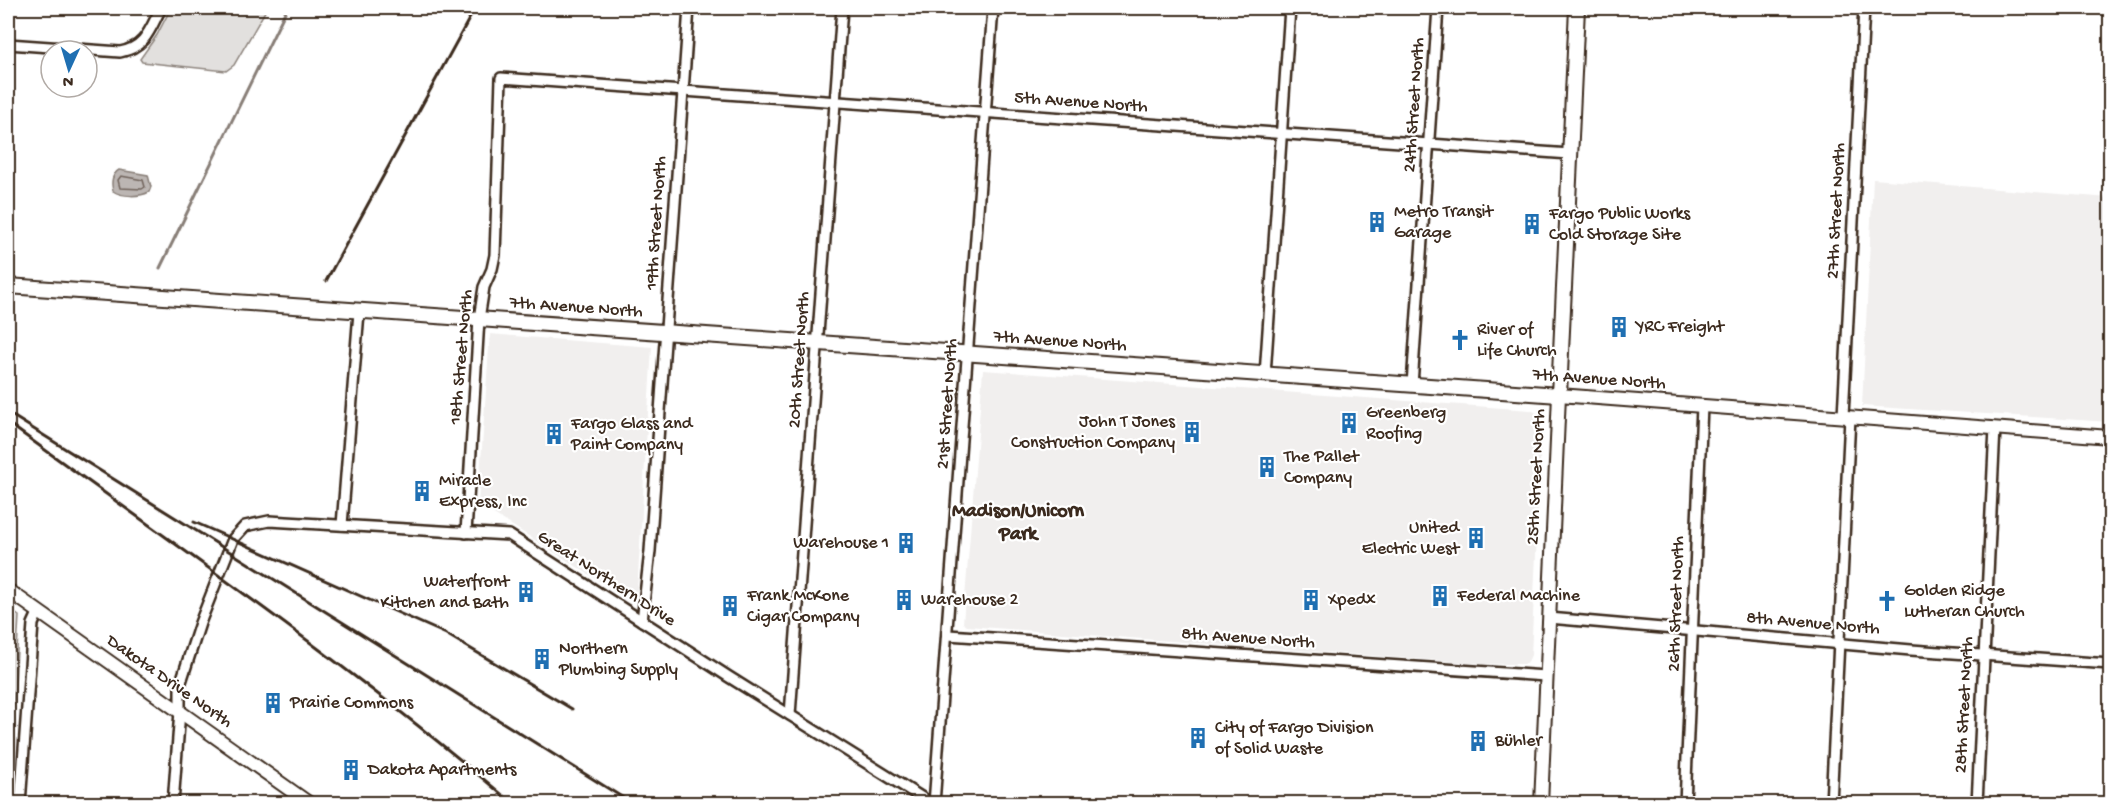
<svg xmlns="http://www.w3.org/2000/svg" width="2118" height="811" font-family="'Gochi Hand',sans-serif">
  <rect width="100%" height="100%" fill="#fff"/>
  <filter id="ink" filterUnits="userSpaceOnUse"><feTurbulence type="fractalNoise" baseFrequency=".0167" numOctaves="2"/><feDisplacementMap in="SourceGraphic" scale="12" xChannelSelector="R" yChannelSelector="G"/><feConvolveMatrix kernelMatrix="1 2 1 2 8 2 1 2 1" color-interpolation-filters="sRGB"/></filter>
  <g filter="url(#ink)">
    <g fill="#f1efee">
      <path d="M1873,179l237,19v224l-248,-16z"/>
      <path d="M490,334l162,13 -15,246 -3,10 -156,-99z"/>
      <path d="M983,370l547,40 5,2 5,6 1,11 -3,86 -7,140 -4,9h-42l-518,-38 -4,-3z"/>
    </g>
    <g fill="#e2e0de" stroke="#8e857e" stroke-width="1.5">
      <path d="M171,8h96l-33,57 -8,6 -84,-9 -2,-3 17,-24z"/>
      <path d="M8,608l11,8 -11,188z"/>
    </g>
    <path fill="#bcb6b3" stroke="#887e77" stroke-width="1.5" d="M119,170l29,5 3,12 -2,5c-9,5 -27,5 -36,-1 -2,-8 -2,-16 6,-21z"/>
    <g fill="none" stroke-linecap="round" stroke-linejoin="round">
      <path stroke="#6f625a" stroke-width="1.5" d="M121,176l22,4 2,7 -3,2 -22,-1 -2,-8z"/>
      <path stroke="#887e77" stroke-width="3" d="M160,268l127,-260"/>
      <defs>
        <g id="minor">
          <path d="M8,44l112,8c26,-5 30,-23 41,-44"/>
          <path d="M1265,375l25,-367"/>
          <path d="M1412,385l26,-377"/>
          <path d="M1843,416l21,-408"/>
          <path d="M342,525l17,-213"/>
          <path d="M466,533l13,-214 5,-32 8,-18 3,-14 6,-177 1069,76"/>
          <path d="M1549,618l362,32 199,14"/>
          <path d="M642,621l8,-70 39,-543"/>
          <path d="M948,635l598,41"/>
          <path d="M790,715l52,-707"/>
          <path d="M20,804l13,-180 5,-11"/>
          <path d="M173,804l7,-93v-26l20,-62 33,-84 12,-13 24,-5 240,14 220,142 203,127"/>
          <path d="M934,804l59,-796"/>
          <path d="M1685,804l17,-398"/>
          <path d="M1831,804l19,-387"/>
          <path d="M1977,804l18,-376"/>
        </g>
        <g id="tertiary">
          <path d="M8,590l302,214"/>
          <path d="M1541,804l18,-409 551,42"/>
        </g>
        <path id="secondary" d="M8,286l1551,109 18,-387"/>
      </defs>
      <use href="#minor" stroke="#3b2a1e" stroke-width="14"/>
      <use href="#tertiary" stroke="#3b2a1e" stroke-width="16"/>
      <use href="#secondary" stroke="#3b2a1e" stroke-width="18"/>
      <use href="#minor" stroke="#fff" stroke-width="9"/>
      <use href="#tertiary" stroke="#fff" stroke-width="12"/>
      <use href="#secondary" stroke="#fff" stroke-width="14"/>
      <g stroke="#3b2a1e" stroke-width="3">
        <path d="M326,281l149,-273"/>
        <path d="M8,413l625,391"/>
        <path d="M8,423c170,124 344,243 505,381"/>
        <path d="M194,522l252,112 126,75"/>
      </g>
    </g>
  </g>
  <defs>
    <symbol id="building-bare" viewBox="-9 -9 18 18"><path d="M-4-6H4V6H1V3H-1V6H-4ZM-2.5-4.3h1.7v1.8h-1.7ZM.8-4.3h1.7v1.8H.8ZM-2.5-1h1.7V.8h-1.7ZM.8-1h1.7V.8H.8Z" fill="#1f6fb2" stroke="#fff" stroke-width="2.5" paint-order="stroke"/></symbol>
    <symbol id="church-bare" viewBox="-9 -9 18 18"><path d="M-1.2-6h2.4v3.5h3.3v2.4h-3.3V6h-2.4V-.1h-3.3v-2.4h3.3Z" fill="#1f6fb2" stroke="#fff" stroke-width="2.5" paint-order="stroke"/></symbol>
  </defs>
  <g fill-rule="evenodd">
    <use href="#building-bare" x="1362" y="207" width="30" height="30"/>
    <use href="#building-bare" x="1517" y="209" width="30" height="30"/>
    <use href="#building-bare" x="1604" y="312" width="30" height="30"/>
    <use href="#church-bare" x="1445" y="325" width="30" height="30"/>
    <use href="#building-bare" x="1334" y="408" width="30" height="30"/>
    <use href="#building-bare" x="1177" y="417" width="30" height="30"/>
    <use href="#building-bare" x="539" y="419" width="30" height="30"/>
    <use href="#building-bare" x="1252" y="452" width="30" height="30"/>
    <use href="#building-bare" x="407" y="476" width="30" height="30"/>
    <use href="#building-bare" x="1461" y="523" width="30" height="30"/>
    <use href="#building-bare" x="891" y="528" width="30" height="30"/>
    <use href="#building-bare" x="511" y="577" width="30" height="30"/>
    <use href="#building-bare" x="1425" y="581" width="30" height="30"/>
    <use href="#building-bare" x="889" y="585" width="30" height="30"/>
    <use href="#building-bare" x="1296" y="585" width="30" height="30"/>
    <use href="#church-bare" x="1872" y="586" width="30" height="30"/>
    <use href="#building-bare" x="715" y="591" width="30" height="30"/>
    <use href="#building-bare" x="527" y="644" width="30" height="30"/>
    <use href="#building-bare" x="258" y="688" width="30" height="30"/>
    <use href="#building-bare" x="1183" y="723" width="30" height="30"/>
    <use href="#building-bare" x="1463" y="726" width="30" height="30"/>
    <use href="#building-bare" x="336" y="755" width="30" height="30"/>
  </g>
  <g text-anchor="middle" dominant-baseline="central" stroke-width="4.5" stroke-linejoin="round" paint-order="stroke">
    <g font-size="18" fill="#3b2a1e" stroke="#fff">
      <text transform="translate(1081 103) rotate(4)">5th Avenue North</text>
      <text transform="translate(1415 105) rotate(-86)">24th Street North</text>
      <text transform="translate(1837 211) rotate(-87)">27th Street North</text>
      <text transform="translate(657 223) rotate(-86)">19th Street North</text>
      <text transform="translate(576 308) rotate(4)">7th Avenue North</text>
      <text transform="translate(1060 342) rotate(4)">7th Avenue North</text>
      <text transform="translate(462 357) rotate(-85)">18th Street North</text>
      <text transform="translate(800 360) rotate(-86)">20th Street North</text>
      <text transform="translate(1599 380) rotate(4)">7th Avenue North</text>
      <text transform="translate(948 404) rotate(-86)">21st Street North</text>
      <text transform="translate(1537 477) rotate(-87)">25th Street North</text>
      <text transform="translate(606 579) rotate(33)">Great Northern Drive</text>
      <text transform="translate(1677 604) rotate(-88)">26th Street North</text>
      <text transform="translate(1813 624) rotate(5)">8th Avenue North</text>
      <text transform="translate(1248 639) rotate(4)">8th Avenue North</text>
      <text transform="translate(169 682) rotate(35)">Dakota Drive North</text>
      <text transform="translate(1965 705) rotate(-87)">28th Street North</text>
    </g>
    <g font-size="18" fill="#3b2a1e" stroke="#fff" text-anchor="start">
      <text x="1394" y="212">Metro Transit<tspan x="1394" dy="21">Garage</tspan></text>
      <text x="1549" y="214">Fargo Public Works<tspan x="1549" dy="21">Cold Storage Site</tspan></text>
      <text x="1636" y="327">YRC Freight</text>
      <text x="1477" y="330">River of<tspan x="1477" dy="21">Life Church</tspan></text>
      <text x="1366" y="413">Greenberg<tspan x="1366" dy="21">Roofing</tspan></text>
      <text x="1175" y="422" text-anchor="end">John T Jones<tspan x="1175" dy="21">Construction Company</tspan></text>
      <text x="571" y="424">Fargo Glass and<tspan x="571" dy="21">Paint Company</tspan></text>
      <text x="1284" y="457">The Pallet<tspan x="1284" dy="21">Company</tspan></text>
      <text x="439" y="481">Miracle<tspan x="439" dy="21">Express, Inc</tspan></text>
      <text x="1459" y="528" text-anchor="end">United<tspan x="1459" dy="21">Electric West</tspan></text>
      <text x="889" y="543" text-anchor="end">Warehouse 1</text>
      <text x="509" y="582" text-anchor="end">Waterfront<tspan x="509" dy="21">Kitchen and Bath</tspan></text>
      <text x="1904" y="591">Golden Ridge<tspan x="1904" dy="21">Lutheran Church</tspan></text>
      <text x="747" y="596">Frank McKone<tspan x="747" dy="21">Cigar Company</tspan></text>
      <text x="1457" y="596">Federal Machine</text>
      <text x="921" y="600">Warehouse 2</text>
      <text x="1328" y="600">Xpedx</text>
      <text x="559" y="649">Northern<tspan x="559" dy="21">Plumbing Supply</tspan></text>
      <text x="290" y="703">Prairie Commons</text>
      <text x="1215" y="728">City of Fargo Division<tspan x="1215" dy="21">of Solid Waste</tspan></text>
      <text x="1495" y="741">Bühler</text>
      <text x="368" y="770">Dakota Apartments</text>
    </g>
    <g font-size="20" font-weight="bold" fill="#3b2a1e" stroke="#fff">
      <text x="1018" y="512">Madison/Unicorn<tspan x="1018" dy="23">Park</tspan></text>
    </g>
  </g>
  <rect width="2118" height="811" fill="none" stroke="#fff" stroke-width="30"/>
  <rect x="15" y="15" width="2088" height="781" fill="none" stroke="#3b2a1e" stroke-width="2" filter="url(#ink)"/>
  <g transform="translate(69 69) rotate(184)"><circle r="28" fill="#ffffff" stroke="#b1aaa5" stroke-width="1.5"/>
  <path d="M0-4.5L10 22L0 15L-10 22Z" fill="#1f6fb2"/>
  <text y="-9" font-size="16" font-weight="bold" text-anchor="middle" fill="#3b2a1e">N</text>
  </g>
</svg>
